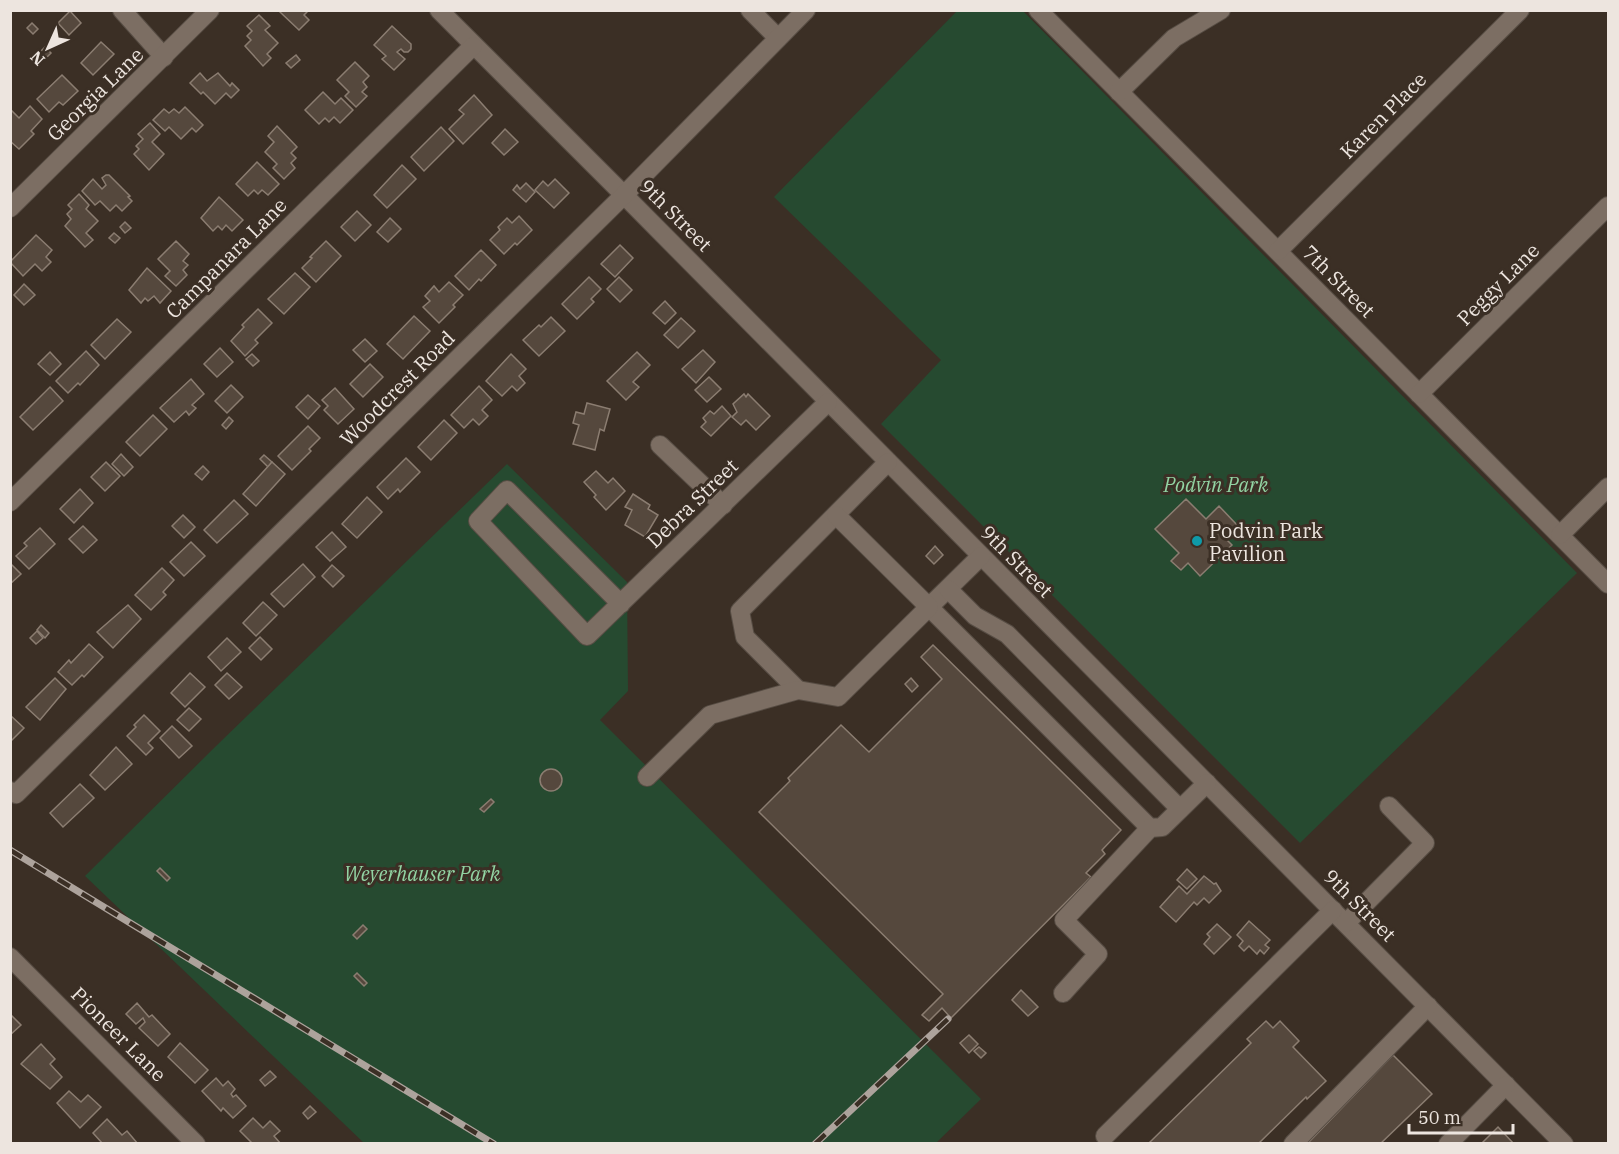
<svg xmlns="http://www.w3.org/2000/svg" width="1619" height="1154" font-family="'IBM Plex Serif',serif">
  <rect width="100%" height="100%" fill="#3b2f25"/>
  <g fill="#264a30">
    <path d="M957,11h66l554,562 -277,270 -419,-419 60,-64 -167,-163z"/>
    <path d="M507,464l120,118 1,109 -28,29 381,379 -45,44h-572l-279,-267 128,-127z"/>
  </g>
  <g fill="#55483d" stroke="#8b7d71" stroke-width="1.5">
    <path d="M282,10h27l-5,5 5,5 -10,10 -19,-18z"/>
    <path d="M70,11l11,12 -12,12 -11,-12z"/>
    <path d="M259,15l11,11 -5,4 13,13 -11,11 4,4 -8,8 -18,-20 6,-6 -4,-4 5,-5 -5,-5z"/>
    <path d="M32,23l6,6 -5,5 -6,-6z"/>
    <path d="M392,26l19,18v5l-3,3h-4l-3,-3 -4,3 8,7 -11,11 -12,-11 4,-3 -12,-11z"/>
    <path d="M101,42l13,12 -21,21 -12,-12z"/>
    <path d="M45,47l6,6 -5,5 -6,-6z"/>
    <path d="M296,55l4,5 -9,8 -5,-5z"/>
    <path d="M355,62l14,14 -6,6 4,5 -5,5 5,4 -11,11 -11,-11 4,-4 -12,-12z"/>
    <path d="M200,73l7,8 11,-8 12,13 2,-3 7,7 -8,8 -5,-5 -11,11 -12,-12 -2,2 -11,-11z"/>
    <path d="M62,75l16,16 -15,14 -4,-3 -10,10 -12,-13z"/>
    <path d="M323,92l12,12 6,-6 12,12 -13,13 -6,-6 -5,5 -4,-4 -6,6 -14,-14z"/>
    <path d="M474,95l18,20 -29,29 -14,-15 15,-15 -5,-4z"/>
    <path d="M30,106l12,13 -11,12 3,3 -15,15 -9,-8v-29l2,-1 7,7z"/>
    <path d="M185,107l18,18 -7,7 -4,-4 -11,11 -12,-12 -4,4 -12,-11 11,-11 5,4 5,-4 5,4z"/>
    <path d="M150,123l10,11 -8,8 12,12 -15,16 -15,-16 5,-5 -3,-3 7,-7 -5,-5z"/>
    <path d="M277,126l20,21 -6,6 5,5 -5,5 4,5 -11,11 -11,-11 4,-4 -12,-12 9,-10 -6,-6z"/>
    <path d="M441,127l13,14 -30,30 -13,-14z"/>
    <path d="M505,129l13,13 -14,13 -12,-12z"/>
    <path d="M257,162l22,22 -11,11 -6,-5 -4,4 -4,-4 -6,6 -12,-12z"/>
    <path d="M402,165l14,14 -29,29 -13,-13z"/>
    <path d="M106,175h3l21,21 -2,1 4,4 -10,10 -6,-6 -6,6 -10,-10 -5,4 -13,-14 11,-12 9,10 4,-4 -4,-7z"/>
    <path d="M555,179l14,14 -15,15 -19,-18 8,-9 5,5z"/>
    <path d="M526,183l9,9 -9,10 -13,-12 4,-5 3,4z"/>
    <path d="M79,194l10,11 -3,4 12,12 -12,12 7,7 -8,7 -20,-21 6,-7 -4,-5 5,-5 -4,-4z"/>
    <path d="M219,197l24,23 -11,11 -6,-6 -4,5 -4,-4 -5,5 -12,-13z"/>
    <path d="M357,211l14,14 -16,16 -14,-14z"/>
    <path d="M519,216l13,14 -15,15 -2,-2 -11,11 -14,-14 10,-10 -2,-3 9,-9 5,5z"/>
    <path d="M390,218l11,11 -13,13 -11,-10z"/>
    <path d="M125,222l6,6 -6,5 -5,-6z"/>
    <path d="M114,233l6,5 -5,5 -6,-5z"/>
    <path d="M36,235l16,15 -6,7 5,5 -9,9 -7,-7 -12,12 -13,-14z"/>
    <path d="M176,241l13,13 -6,7 5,4 -5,5 4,5 -11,11 -11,-10 5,-5 -12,-12z"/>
    <path d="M326,241l15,15 -25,26 -14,-14 10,-10 -2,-1z"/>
    <path d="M620,245l13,13 -18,19 -14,-13z"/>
    <path d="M481,250l15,15 -15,16 -2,-2 -10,11 -14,-14z"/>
    <path d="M147,268l24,23 -11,12 -6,-7 -6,5 -3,-3 -4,5 -12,-13z"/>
    <path d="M295,273l15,14 -26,27 -16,-15z"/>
    <path d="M589,277l12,12 -10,10 3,3 -17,17 -15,-15z"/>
    <path d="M619,277l13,13 -12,12 -13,-13z"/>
    <path d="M449,282l14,13 -10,10 2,2 -16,16 -16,-16 7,-6 -5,-5 9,-10 5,6z"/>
    <path d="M24,284l11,11 -11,10 -10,-10z"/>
    <path d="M665,301l11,12 -11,11 -12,-11z"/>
    <path d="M258,309l14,14 -17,17 3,3 -13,13 -14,-15 13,-14 -2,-2z"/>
    <path d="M414,316l16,15 -27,28 -16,-15z"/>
    <path d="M551,317l14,14 -26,25 -16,-16 16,-15 2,2z"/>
    <path d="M681,318l14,13 -17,17 -14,-13z"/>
    <path d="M117,319l14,13 -26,27 -14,-14z"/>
    <path d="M365,339l12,12 -12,11 -12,-12z"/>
    <path d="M220,348l13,14 -16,15 -13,-13z"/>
    <path d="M703,350l12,12 -19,21 -14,-14z"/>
    <path d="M86,351l13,14 -19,20 -2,-2 -10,10 -12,-12z"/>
    <path d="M50,352l11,12 -11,11 -12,-11z"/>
    <path d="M637,352l13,13 -17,17 6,5 -13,13 -19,-19z"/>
    <path d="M252,354l7,7 -6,5 -7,-7z"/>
    <path d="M511,354l15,15 -7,7 6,7 -8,8 -5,-5 -10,10 -16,-15z"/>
    <path d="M370,364l13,13 -20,20 -13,-13z"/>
    <path d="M709,377l12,12 -14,13 -12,-12z"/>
    <path d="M191,379l13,15 -12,11 4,3 -7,7 -3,-4 -12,11 -14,-14z"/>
    <path d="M231,385l12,12 -16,16 -12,-12z"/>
    <path d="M479,386l13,14 -10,10 6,6 -9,9 -6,-6 -9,9 -13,-13z"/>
    <path d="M50,387l13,14 -30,29 -13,-13z"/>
    <path d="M335,388l19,21 -16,15 -14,-14 4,-4 -6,-6z"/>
    <path d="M744,394l2,3 2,-3 22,22 -14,14 -10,-10 -5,5 -9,-8 5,-5 -4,-8z"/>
    <path d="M308,395l12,11 -12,13 -12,-12z"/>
    <path d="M587,403l23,6 -6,22 -4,-2 -5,21 -22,-6 6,-19 -6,-2 3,-11 8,2z"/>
    <path d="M722,406l9,10 -20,20 -10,-9 5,-5 -3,-4 7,-7 4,3z"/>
    <path d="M153,415l14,14 -27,27 -14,-14z"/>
    <path d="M229,417l4,4 -7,8 -4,-4z"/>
    <path d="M444,420l13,13 -26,27 -13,-13z"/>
    <path d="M308,426l12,12 -11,11 2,2 -19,19 -14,-14z"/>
    <path d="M121,454l12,13 -9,9 -12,-12z"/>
    <path d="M264,455l8,7 -4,5 -8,-8z"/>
    <path d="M406,458l14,14 -20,20 -2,-3 -10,10 -11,-12z"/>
    <path d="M106,462l14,14 -15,15 -14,-14z"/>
    <path d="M272,462l13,12 -29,32 -13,-12z"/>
    <path d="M203,466l6,6 -7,8 -7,-6z"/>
    <path d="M596,471l12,12 5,-5 12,13 -19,19 -12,-13 2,-2 -12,-13z"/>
    <path d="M80,489l13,14 -19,20 -14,-14z"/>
    <path d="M633,494l17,11 -2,4 10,6 -13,22 -20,-12 7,-15 -7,-3z"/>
    <path d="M367,497l15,15 -25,26 -15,-14z"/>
    <path d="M1186,499l20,20 13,-13 18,19 -13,12 8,8 -32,31 -12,-13 -7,7 -10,-9 8,-8 -24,-24z"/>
    <path d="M234,500l14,14 -31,29 -13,-13z"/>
    <path d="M183,515l12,12 -11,11 -12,-12z"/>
    <path d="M83,526l14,14 -14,13 -14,-14z"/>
    <path d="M40,528l15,16 -26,25 -13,-13 11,-10 -3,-3z"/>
    <path d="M332,532l14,15 -16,14 -14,-14z"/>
    <path d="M191,542l14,14 -21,20 -14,-14z"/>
    <path d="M935,546l8,9 -9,9 -8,-8z"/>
    <path d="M10,563l11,11 -11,10z"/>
    <path d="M303,564l12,13 -31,30 -13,-13z"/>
    <path d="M332,565l12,11 -11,11 -11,-11z"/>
    <path d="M162,568l12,12 -11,12 3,3 -15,15 -16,-15z"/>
    <path d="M263,602l14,13 -21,21 -13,-13z"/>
    <path d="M128,605l13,14 -28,29 -16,-16z"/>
    <path d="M41,625l8,8 -4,5 -8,-8z"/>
    <path d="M37,631l6,7 -7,6 -6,-6z"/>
    <path d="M260,637l12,12 -11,11 -12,-12z"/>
    <path d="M227,638l14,14 -20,19 -13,-14z"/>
    <path d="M89,644l14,13 -19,20 -2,-2 -10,10 -14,-13 11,-12 2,3z"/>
    <path d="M933,645l188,185 -19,20 3,4 -19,19 5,4 -140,141 -9,-10 -13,13 -7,-6 21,-21 -184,-182 31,-31 -2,-3 53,-53 28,27 73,-73 -21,-22z"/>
    <path d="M190,673l15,14 -20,20 -14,-14z"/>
    <path d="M227,673l15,14 -13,12 -14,-14z"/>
    <path d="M55,678l11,11 -26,31 -14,-13z"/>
    <path d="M911,678l7,8 -6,6 -7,-8z"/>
    <path d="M189,708l12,11 -12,12 -12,-11z"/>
    <path d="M10,715l14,13 -14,14z"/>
    <path d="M144,715l16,16 -12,12 5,5 -7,7 -19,-19 9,-9 -2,-2z"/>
    <path d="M172,726l20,20 -13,12 -19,-20z"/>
    <path d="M116,747l16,17 -27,26 -15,-15z"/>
    <circle cx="551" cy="780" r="11"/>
    <path d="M80,784l14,14 -31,29 -13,-14z"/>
    <path d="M491,799l3,3 -10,10 -4,-3z"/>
    <path d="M160,868l10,10 -3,3 -10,-10z"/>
    <path d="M1187,869l10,10 -10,10 -10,-9z"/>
    <path d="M1204,876l10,8 2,-1 5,8 -12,12 -5,-5 -7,7 -3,-3 -18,20 -16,-15 19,-21 8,8z"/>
    <path d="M1249,921l21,19 -5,5 4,3 -5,6 -4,-4 -3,4 -8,-8 -5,5 -5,-5 4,-5 -6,-6z"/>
    <path d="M1217,924l14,13 -17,17 -10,-10 6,-7 -3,-3z"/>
    <path d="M363,925l4,4 -10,10 -4,-4z"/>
    <path d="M357,973l10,10 -3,3 -10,-10z"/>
    <path d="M1021,990l17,17 -10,9 -16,-16z"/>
    <path d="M137,1003l12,14 3,-2 18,19 -12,12 -19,-18 6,-6 -2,-4 -7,6 -10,-10z"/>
    <path d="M10,1014l11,11 -11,10z"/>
    <path d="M1266,1021l7,7 7,-7 19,20 -6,6 33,34 -19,18 -1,-2 -48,47h-110l103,-101 -4,-4z"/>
    <path d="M969,1035l9,9 -9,9 -9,-10z"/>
    <path d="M180,1043l28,27 -13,13 -27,-26z"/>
    <path d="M41,1044l14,15 -5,5 12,13 -12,12 -29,-25z"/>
    <path d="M979,1047l7,6 -5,5 -7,-7z"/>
    <path d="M1393,1055l39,39 -52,50h-73z"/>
    <path d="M270,1071l6,6 -11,9 -5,-6z"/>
    <path d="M216,1078l7,8 5,-5 7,8 -4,5 2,3 3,-2 10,11 -13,12 -10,-10 -2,3 -19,-20z"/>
    <path d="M69,1091l12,11 7,-7 13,12 -21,21 -23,-25z"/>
    <path d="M310,1106l6,6 -8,7 -5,-6z"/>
    <path d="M253,1118l10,10 7,-7 10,10 -6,5 7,8h-28l-13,-13z"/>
    <path d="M107,1119l15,16 5,-4 11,13h-35l-10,-11z"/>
    <path d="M1498,1127l16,17h-33z"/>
  </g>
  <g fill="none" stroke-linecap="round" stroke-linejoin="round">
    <defs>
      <g id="minor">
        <path d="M122,10l42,47"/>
        <path d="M439,10l185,185 940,949"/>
        <path d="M750,10l28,28"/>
        <path d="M1038,10l570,574"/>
        <path d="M1119,92l55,-54 47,-28"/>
        <path d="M10,208l200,-198"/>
        <path d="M1278,251l242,-241"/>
        <path d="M1419,394l189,-188"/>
        <path d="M660,445l63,60"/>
        <path d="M10,502l463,-456"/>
        <path d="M1560,535l48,-48"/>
        <path d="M981,556l-52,51 221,221"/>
        <path d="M948,589l27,27 32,18 173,175"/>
        <path d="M621,604l-114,-114 -29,31 109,115c81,-78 161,-156 241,-234"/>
        <path d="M798,690l-53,-53 -5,-26 148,-149"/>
        <path d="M647,777l63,-62 88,-25 40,7 91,-90 -93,-92"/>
        <path d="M10,791l6,3 608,-599 182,-185"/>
        <path d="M1346,923l79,-80 -36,-37"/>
        <path d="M10,957l186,187"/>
        <path d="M1063,993l35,-39 -34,-34 86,-92 12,-1 45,-44"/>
        <path d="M1105,1136l228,-226"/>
        <path d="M1293,1144l135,-138"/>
        <path d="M1448,1144l58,-59"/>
      </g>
    </defs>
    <use href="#minor" stroke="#574d44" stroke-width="20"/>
    <use href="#minor" stroke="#7c6e63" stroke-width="18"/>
    <defs>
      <g id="rail">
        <path d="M10,850l484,294"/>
        <path d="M815,1144l133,-125"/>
      </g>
    </defs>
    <use href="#rail" stroke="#ada39c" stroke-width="7"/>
    <use href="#rail" stroke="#3b2f25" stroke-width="4.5" stroke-dasharray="14" stroke-linecap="butt"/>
  </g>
  <circle fill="#0f9aa8" stroke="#3b2f25" stroke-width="2" cx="1197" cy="541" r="6"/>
  <g text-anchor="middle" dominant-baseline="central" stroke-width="6" stroke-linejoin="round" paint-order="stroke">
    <g font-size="20" fill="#ede5df" stroke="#3b2f25">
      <text transform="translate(95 94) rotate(-44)">Georgia Lane</text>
      <text transform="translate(1383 115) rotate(-45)">Karen Place</text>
      <text transform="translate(676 215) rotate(45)">9th Street</text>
      <text transform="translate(226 258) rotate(-45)">Campanara Lane</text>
      <text transform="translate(1339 281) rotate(45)">7th Street</text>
      <text transform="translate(1498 284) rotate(-45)">Peggy Lane</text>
      <text transform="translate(397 388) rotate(-45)">Woodcrest Road</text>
      <text transform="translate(692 503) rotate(-44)">Debra Street</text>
      <text transform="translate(1017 561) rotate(45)">9th Street</text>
      <text transform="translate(1360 905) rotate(45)">9th Street</text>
      <text transform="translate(119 1034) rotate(45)">Pioneer Lane</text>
    </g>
    <g font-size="20" font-style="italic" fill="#92d4a3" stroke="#3b2f25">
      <text x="1216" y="484">Podvin Park</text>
      <text x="422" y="873">Weyerhauser Park</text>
    </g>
    <g font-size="20" fill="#ede5df" stroke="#3b2f25" text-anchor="start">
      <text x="1209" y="530">Podvin Park<tspan x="1209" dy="23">Pavilion</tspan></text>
    </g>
  </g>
  <rect width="1619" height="1154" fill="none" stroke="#ede5df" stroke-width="24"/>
  <g transform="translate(48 48) rotate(225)" stroke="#3b2f25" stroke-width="4.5" paint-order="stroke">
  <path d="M0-4.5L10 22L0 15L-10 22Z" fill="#ede5df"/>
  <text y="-9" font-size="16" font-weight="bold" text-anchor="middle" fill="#ede5df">N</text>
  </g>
  <path d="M1409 1124v9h104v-9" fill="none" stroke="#ede5df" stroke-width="3"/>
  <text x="1418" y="1124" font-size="18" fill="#ede5df" stroke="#3b2f25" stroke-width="4.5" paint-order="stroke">50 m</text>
</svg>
